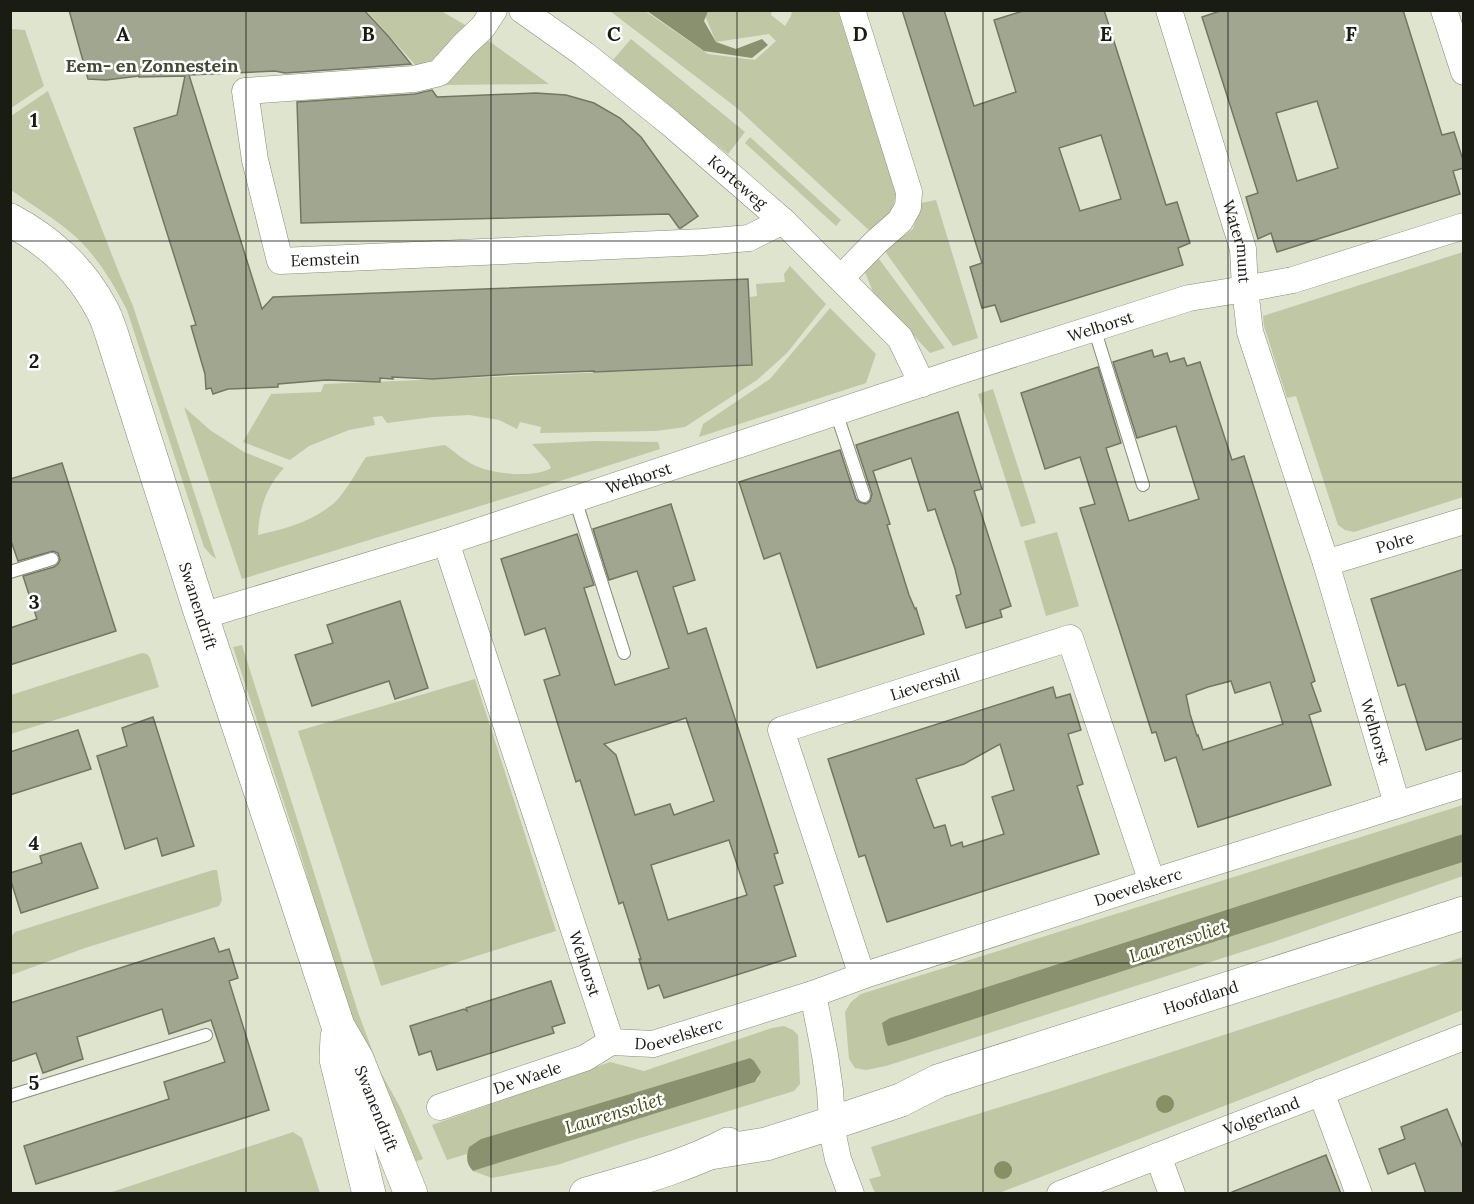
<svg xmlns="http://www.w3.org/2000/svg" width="1474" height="1204" font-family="Lora,serif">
  <rect width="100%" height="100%" fill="#dee4ce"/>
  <g fill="#bfc7a5">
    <path d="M367,11h74l26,15 -36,39 -13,3z"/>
    <path d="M610,11h35l63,43 47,6 21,-19 -7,-7 -53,8 -12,-29 2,-2h66l-1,4 14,11 6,-10 1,-5h46l58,183 -4,18 -20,21 -135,-125z"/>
    <path d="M11,29l14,1 19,56 -33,22z"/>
    <path d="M486,39l63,45 -106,1z"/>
    <path d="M631,39l114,93 -17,22 -115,-94z"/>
    <path d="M48,91l71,182 14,33 83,253 -5,-4 -7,-8 -77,-237c-14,-27 -29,-52 -51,-73 -20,-18 -44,-32 -65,-47v-74z"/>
    <path d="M750,137l91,83 -5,6 -91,-83z"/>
    <path d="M936,200l42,138 -25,8 -69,-96 29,-21 8,-26z"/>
    <path d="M1463,252v245l-109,35 -9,-2 -7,-5 -42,-129 -9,2 -23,-72 -1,-10z"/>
    <path d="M876,255l69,93 -15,5 -57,-61 -8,-20z"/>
    <path d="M790,266l36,38 -39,49 -30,27 -72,47 -29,4 -116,2 1,-6 -21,-5 -3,7 -18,-9 -30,-5 -36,2 -46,6 -5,-7 -9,1 2,8 -26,5 -40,16 -19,14 -47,-18 28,-48 50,-2 3,-8 428,-18 -2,-69 7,-1 -1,-12 29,-2 -1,-8z"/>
    <path d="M830,308l46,46 -10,29 -167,54 4,-13 67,-45z"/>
    <path d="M993,389l43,134 -15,4 -43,-133z"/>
    <path d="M184,407l26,23 34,22 40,16c-18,19 -25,41 -26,67 27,-6 53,-13 75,-31 11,-9 25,-35 33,-47l79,-12c11,8 22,18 36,23 17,6 55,10 70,0l-3,-6 -16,-18 62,-3 64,1 2,7 -131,42 -287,88z"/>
    <path d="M1057,532l22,74 -33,10 -22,-75z"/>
    <path d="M242,645l117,370 21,56 20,36 23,52 -14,5 -70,-179 -39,-133 -67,-205z"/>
    <path d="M142,653l5,1 3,4 9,29 -148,47v-39z"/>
    <path d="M475,679l81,252 -175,55 -83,-255z"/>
    <path d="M1463,805v29l-573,184 19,22 554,-178v14l-184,64 -393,126 -20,4 -11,-2 -6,-9 -4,-47 6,-10 10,-8z"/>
    <path d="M213,870h4l5,30 -3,6 -134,42 -74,27v-38l4,-5z"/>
    <path d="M1463,957v53l-195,79 -269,104h-124l-6,-14 12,-3 -10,-29 187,-58z"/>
    <path d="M784,1026l9,4 5,5 2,49 -6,7 -164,50 -73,24 -65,13 -19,-7 282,-89 4,-4 -9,-20 -268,81 -13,8 -2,7 -20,6 -15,-35 178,-63 34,9 128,-43z"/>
    <path d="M293,1132l9,6 18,55h-211z"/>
  </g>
  <g fill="#89916f">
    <path d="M647,11h61l-4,10 12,21 20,7 26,-10 6,6 -16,13 -48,-7z"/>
    <path d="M1463,834v28l-554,178 -21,6 -2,-4 -4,-19 8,-5z"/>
    <path d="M750,1058l4,3 7,11 -6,10 -282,89c-7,-7 -7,-15 -4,-24l12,-8z"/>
  </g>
  <g fill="#a1a691" stroke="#727763" stroke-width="1.5" fill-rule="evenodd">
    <path d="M69,10h295l25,27 22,27 -126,9 -10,-2 -86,4 73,234 11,-12 475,-18 4,86 -158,7v-1l-80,3 -82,5 -40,-2 1,2 -13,-1v4l-54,-2 -48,4v3l-50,2 -15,5 -2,-6 -5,1 -1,-15 -14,-48 5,-1 -62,-197 43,-13 8,-39 -46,1v-1l-33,4 -18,-1z"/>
    <path d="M902,10h42l30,96 42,-14 -22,-72 32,-10h78l62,195 11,-3 13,41 -12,5 5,17 -182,57 -6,-17 -13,3 -12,-41 12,-4zM1101,135l20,64 -41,12 -21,-63z"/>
    <path d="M1223,10h180l39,125 12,-3 10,31v5l-11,3 7,23 -183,58 -6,-19 -13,6 -12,-42 12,-4 -56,-176zM1317,101l21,67 -41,13 -21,-68z"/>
    <path d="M432,90l5,7 99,-4 30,2 28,8 26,15 21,19 57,79 -17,12h-2l-10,-14 -368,9 -4,-121 118,-8z"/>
    <path d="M1152,350l2,7 13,-4 3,9 14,-4 3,8 13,-4 32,98 12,-4 71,225 -4,2 10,28 -12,4 22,70 -133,42 -22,-70 -11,4 -9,-29 -4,1 -32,-101 -40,-124 15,-4 -15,-47 -35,12 -24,-76 77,-26 23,76 -15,5 23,73 70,-22 -23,-73 -39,12 -24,-76zM1231,681l4,12 35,-11 13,42 -80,26 -5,-15 -1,1 -7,-22 -4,-19 22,-8z"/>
    <path d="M958,412l24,77 -8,2 37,115 -11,4 2,7 -36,11 -10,-32 5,-2 -6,-25 -20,-60 -7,2 -17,-53 -38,13 17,53 -3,1 22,70 6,14 1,-1 8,26 -107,34 -37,-115 -16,6 -25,-77 101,-32 16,49 3,3 7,2 4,-3 2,-7 -16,-49z"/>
    <path d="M62,463l54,168 -106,34v-37l27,-9 -14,-43 31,-9 4,-3 2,-4 -2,-7 -5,-2 -35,10 -8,-23v-59z"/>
    <path d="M671,504l24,76 -22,7 15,47 18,-6 72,225 -4,1 9,29 -9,3 22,70 -132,42 -5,-13 -11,4 -9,-30h2l-18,-57 -4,2 -39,-124 -4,2 -32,-102 16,-5 -15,-47 -20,7 -24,-76 76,-25 17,51 -10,3 31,97 54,-17 -32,-97 -28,9 -16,-51zM686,718l28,83 -40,14 -4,-11 -35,11 -19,-60 -12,-11zM729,840l18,55 -79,25 -17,-55z"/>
    <path d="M1464,569v169l-38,12 -21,-66 -7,2 -27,-87z"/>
    <path d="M400,601l28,87 -33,11 -6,-18 -77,25 -17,-51 38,-12 -6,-18z"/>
    <path d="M1053,687l3,11 14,-4 11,36 -13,4 15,50 -6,2 22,68 -212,68 -22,-67 -6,2 -31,-98zM1000,744l14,46 -22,7 12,37 -41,13 -1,-5 -11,4 -6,-21 -11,3 -18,-49 48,-15z"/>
    <path d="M153,717l41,129 -32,10 -5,-18 -32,11 -28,-93 30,-10 -5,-18z"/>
    <path d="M78,730l13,39 -81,26v-43z"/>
    <path d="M81,843l17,45 -77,25 -11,-35v-5l32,-10 -2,-7z"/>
    <path d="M214,938l5,14 10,-3 9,29 -9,3 40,129 -233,74 -12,-38 145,-47 -5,-17 61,-20 -14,-42 -42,14 -7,-25 -85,28 6,22 -40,14 -7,-20 -26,9v-59z"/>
    <path d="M551,981l14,42 -13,4 2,6 -117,37 -6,-19 -12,4 -9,-29 54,-17 3,2 -1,-3z"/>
    <path d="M1447,1109l17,42v43h-38l-11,-31 -27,11 -9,-25 26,-10 -4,-12z"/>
    <path d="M1326,1155l15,39h-109v-2z"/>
  </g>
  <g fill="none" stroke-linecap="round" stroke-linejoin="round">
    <defs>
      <g id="lane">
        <path d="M1094,328l49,157"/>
        <path d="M836,412l28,84"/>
        <path d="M575,499l49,154"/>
        <path d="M10,572l42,-13"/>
        <path d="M10,1096l196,-61"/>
      </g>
      <g id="street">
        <path id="s1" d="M494,10l-11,17 -19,18 -25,28 -25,6 -169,12 10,69 25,101 423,-19 46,-4 34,-17"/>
        <path id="s2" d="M522,10l62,44 86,69 113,98 117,117 22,46"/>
        <path id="s3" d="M1169,10l74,239 2,40 48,-9 171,-54"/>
        <path d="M1444,10l20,62"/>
        <path d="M841,278l34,-35 25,-22 8,-14 1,-15 -57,-182"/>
        <path id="s4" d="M446,542l165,500"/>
        <path id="s5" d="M1326,563l138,-42"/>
        <path id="s6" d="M202,616l244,-74 517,-172 226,-72 56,-9 5,43 76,231 71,241"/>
        <path id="s7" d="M862,976l-81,-246 289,-92 82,244"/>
        <path d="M813,994l12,61 5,35 3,45 5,24 13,35"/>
        <path id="s8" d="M611,1042l42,2 160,-50 49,-18 290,-94 312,-98"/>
        <path d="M1321,1092l38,102"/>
        <path id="s9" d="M440,1107l145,-49 26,-16"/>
        <path d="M1158,1156l14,38"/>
        <path id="s10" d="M1060,1194l404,-157"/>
      </g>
      <g id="secondary">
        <path id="s11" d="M10,220c38,20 71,50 91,88 5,8 8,18 11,27l87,273 93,278 46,140 19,33 54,135"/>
        <path d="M337,1037l-1,22 33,135"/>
        <path id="s12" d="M710,1153l56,-9 66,-21 69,-23 37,-19 526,-168"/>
        <path d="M586,1194c48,-14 98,-27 142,-50"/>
      </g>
    </defs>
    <use href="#lane" stroke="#878c77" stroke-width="14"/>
    <use href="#street" stroke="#878c77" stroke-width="27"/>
    <use href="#secondary" stroke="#878c77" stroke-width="34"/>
    <use href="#lane" stroke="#fff" stroke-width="12"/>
    <use href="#street" stroke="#fff" stroke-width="26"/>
    <use href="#secondary" stroke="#fff" stroke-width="33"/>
  </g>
  <g fill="#878f65">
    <circle cx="1165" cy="1104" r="9"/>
    <circle cx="1003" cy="1170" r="9"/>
  </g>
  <path fill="none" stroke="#1a1c14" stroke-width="1.5" stroke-opacity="0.55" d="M246,10v1184M491,10v1184M737,10v1184M983,10v1184M1228,10v1184M10,241h1454M10,482h1454M10,722h1454M10,963h1454"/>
  <g text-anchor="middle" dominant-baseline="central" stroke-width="5" stroke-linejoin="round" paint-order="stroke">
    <g font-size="16" fill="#1a1c14" stroke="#fff">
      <text stroke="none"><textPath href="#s2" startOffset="276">Korteweg</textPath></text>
      <text stroke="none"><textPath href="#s3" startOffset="242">Watermunt</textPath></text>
      <text stroke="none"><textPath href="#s1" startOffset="498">Eemstein</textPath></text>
      <text stroke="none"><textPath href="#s6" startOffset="944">Welhorst</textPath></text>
      <text stroke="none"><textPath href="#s6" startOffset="458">Welhorst</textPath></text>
      <text stroke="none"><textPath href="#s5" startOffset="72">Polre</textPath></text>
      <text stroke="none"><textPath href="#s11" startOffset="442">Swanendrift</textPath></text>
      <text stroke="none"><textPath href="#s7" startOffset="410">Lievershil</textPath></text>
      <text stroke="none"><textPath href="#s6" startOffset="1556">Welhorst</textPath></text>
      <text stroke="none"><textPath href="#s8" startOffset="552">Doevelskerc</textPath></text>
      <text stroke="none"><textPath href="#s4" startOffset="444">Welhorst</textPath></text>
      <text stroke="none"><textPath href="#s12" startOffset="516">Hoofdland</textPath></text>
      <text stroke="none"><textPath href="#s8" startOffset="69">Doevelskerc</textPath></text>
      <text stroke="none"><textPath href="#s9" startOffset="92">De Waele</textPath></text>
      <text stroke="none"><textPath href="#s11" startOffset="976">Swanendrift</textPath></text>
      <text stroke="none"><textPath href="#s10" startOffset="216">Volgerland</textPath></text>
    </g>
    <g font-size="18" font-weight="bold" fill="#434734" stroke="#fff">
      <text x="152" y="65">Eem- en Zonnestein</text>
    </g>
    <g font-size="18" font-style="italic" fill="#424b12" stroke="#fff">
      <text transform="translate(1178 941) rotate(-18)">Laurensvliet</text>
      <text transform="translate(614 1113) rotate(-17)">Laurensvliet</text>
    </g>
  </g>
  <g font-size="20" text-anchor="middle" font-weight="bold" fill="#1a1c14" stroke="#fff" stroke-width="5" stroke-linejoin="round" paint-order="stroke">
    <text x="123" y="41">A</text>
    <text x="368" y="41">B</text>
    <text x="614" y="41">C</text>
    <text x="860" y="41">D</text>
    <text x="1106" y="41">E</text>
    <text x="1351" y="41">F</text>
    <text x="34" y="127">1</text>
    <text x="34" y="368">2</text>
    <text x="34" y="609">3</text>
    <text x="34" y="850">4</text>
    <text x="34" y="1090">5</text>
  </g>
  <rect width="1474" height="1204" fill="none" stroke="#1a1c14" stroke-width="24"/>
</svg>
